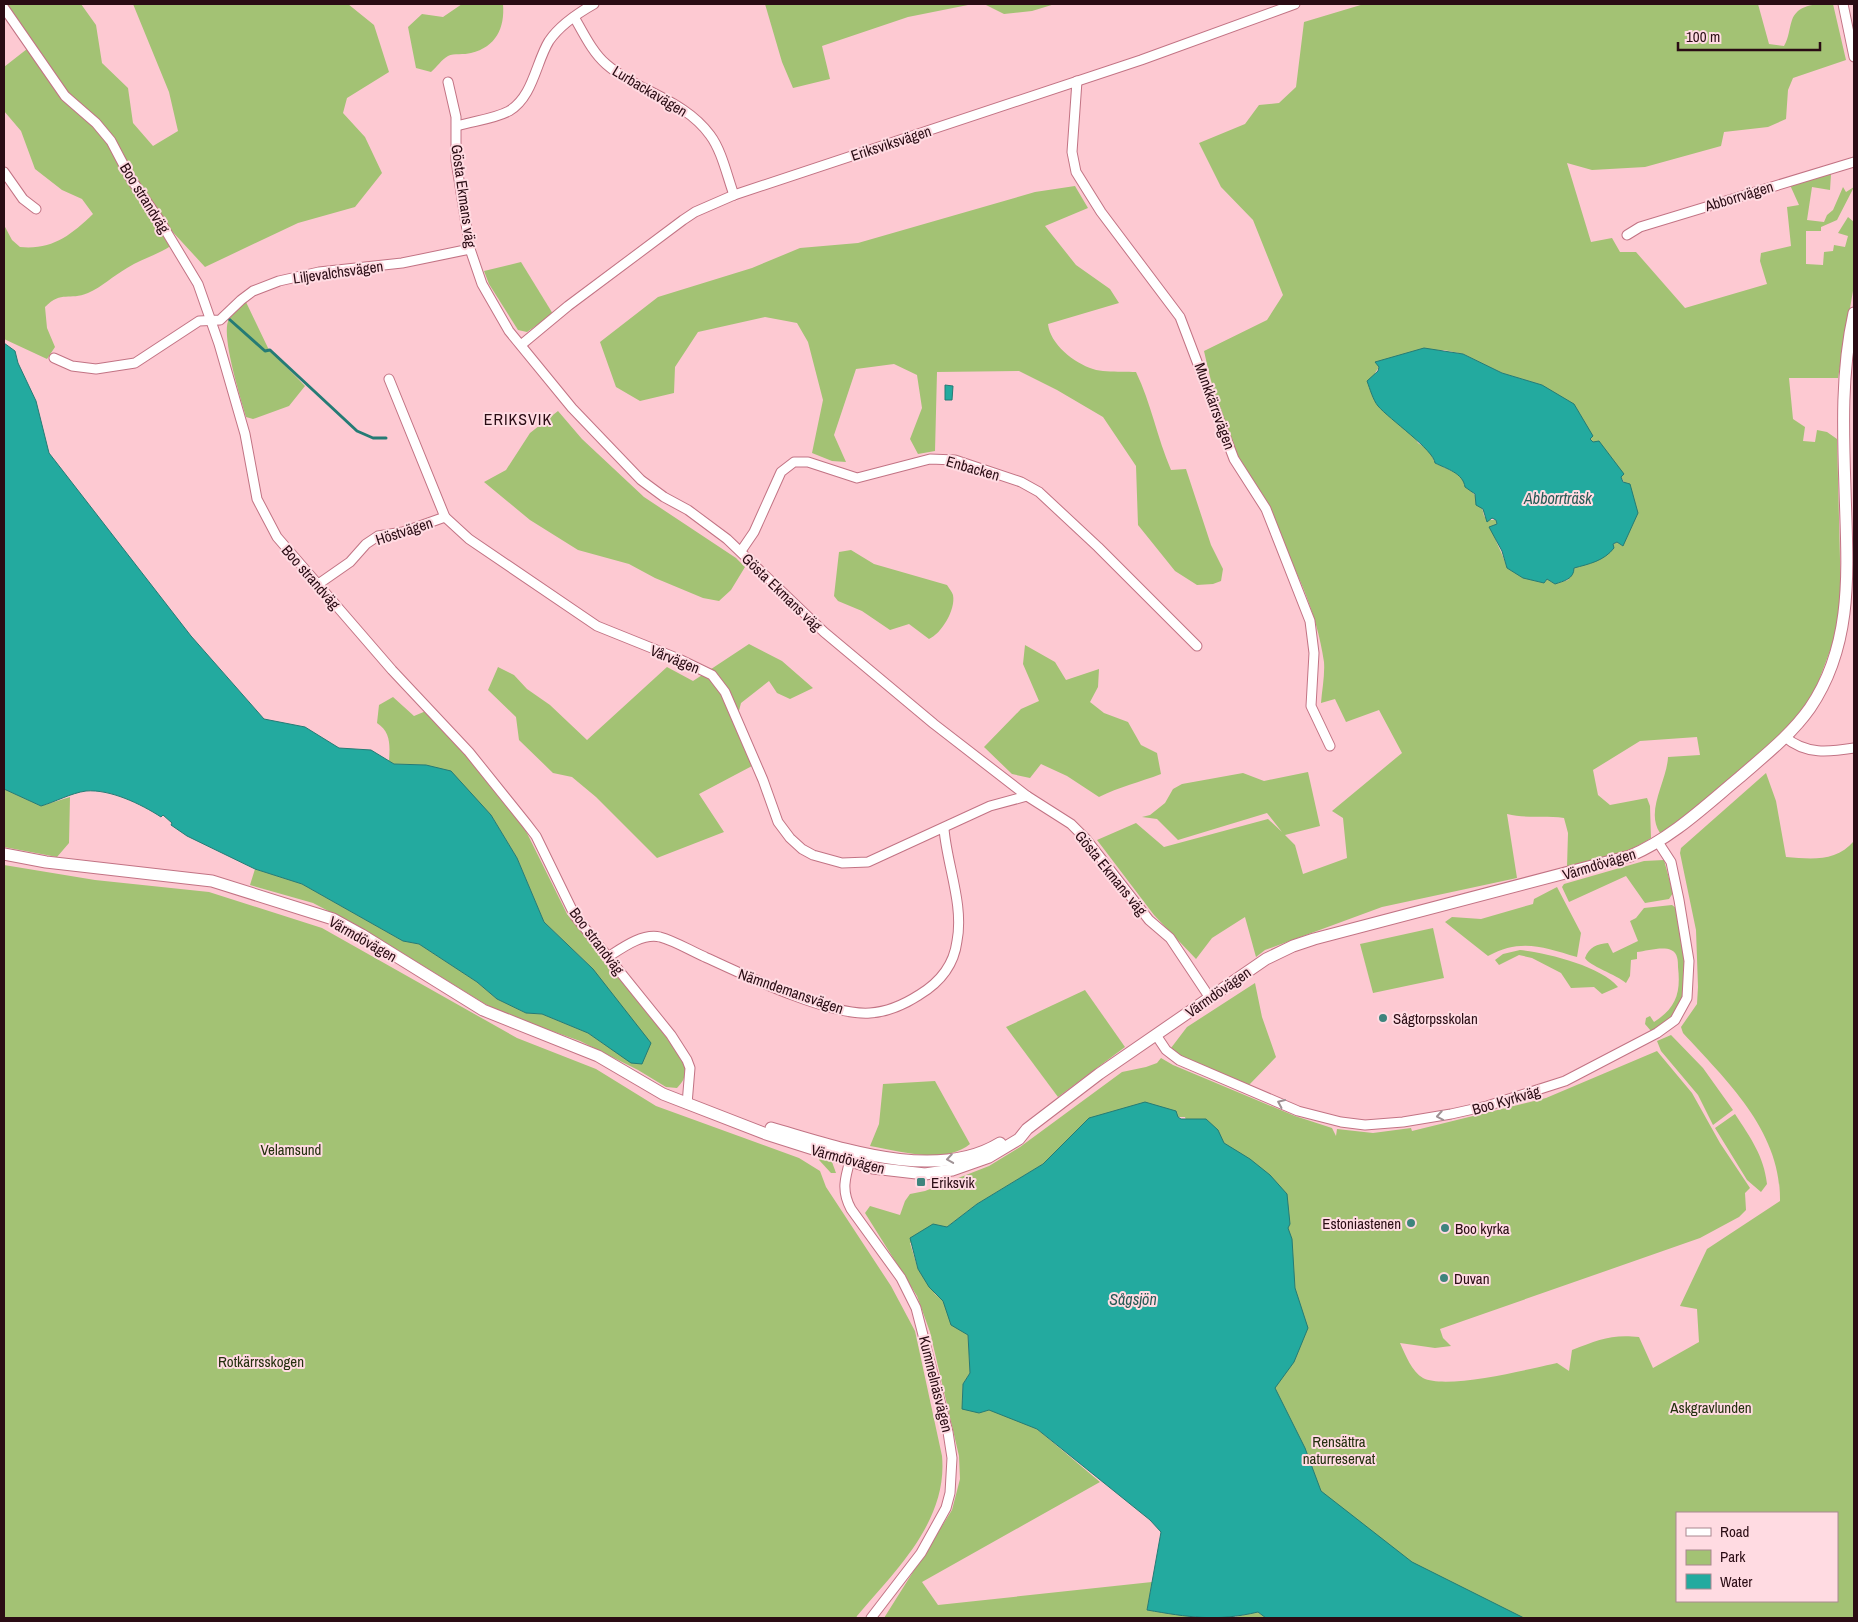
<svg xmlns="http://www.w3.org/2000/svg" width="1858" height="1622" font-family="'Archivo Narrow',sans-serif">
  <rect width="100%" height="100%" fill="#fdc9d2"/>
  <g fill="#a3c274" fill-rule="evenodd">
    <path d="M6,4h75l15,21 6,38 26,25 5,35 20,23 25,-15 -9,-39 -36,-88h215l26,21 15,47 -42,26 -4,15 22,24 17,36 -27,34 -57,16 -93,44 -35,-38 -37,-51 -20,-39 -46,-47 -21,-28z"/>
    <path d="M462,4h41c2,24 -7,43 -32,49 -7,2 -17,0 -23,3 -6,3 -12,12 -17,16l-15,-4 -8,-41 14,-13 21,3z"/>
    <path d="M765,4h208l-65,13 -86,29 8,33 -37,9 -11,-26z"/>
    <path d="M984,4h71l-23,7 -28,3z"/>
    <path d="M1364,4h394l11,40 15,2c5,-9 5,-17 8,-26 6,-17 27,-16 41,-16l13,56 -53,18 -5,12 -2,29 -18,8 -44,5 -3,14 -76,21 -53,3 -25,-7 24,79 21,-4 8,14h16l49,56 82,-24 -7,-23 1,-8 30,-7 -4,-39 12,-2 -9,-20 41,-11 -1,16 -18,-3 -5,33 17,2 3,-7 6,-5 10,-23 3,5 8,-5 -17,33 -16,7v4h-15v33l17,1 1,-13 9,-1 1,-6 11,2 3,-11 -10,-3 10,-16 6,5v63l-16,93h-49l4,41 12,8 -2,14 12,1 2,-12 10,2 10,7 4,160 -4,33 -21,56 -15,24 -30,31 -83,72 -28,18c-15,-22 7,-52 8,-76l32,-2 -3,-18 -57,4 -47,29 5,25 12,10 37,-7 3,8 1,32c-25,17 -56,22 -84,29l1,-34 -4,-15c-20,-3 -38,1 -57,-4l10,64 -135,29 -117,43 -9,7 -11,-40 -33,21 -16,21 -42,-44 -57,-75 39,-17 28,24 104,-28 14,13 -15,-19 -89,27 -21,-21 -15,-2 8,-2 15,-12 8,-14 9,-5 61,-11 21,8 44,-9 12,54 -35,9 10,10 8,29 44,-16 -4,-40 -11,-7 70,-58 -23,-43 -33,12 -11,-23 -14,4c1,-13 4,-28 3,-41 -11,-80 -61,-148 -93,-220 -13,-30 -20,-60 -27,-91l63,-31 16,-25 -30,-75 -32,-33 -22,-44 46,-19 14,-19 20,-2 17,-16 8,-65zM1444,350l19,4 39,19 40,12 81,90 -2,2 3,5 -1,64 -6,-4 -43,26 -6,12 -13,4 -8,-5 -3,4 -20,-5 -17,-10c-4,-15 -13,-27 -15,-42l5,-2 -1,-4h-7l-5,-4c-2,-12 -8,-23 -19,-29l-1,-6 -6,-7 -23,-11 -5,-12 -12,-8 -43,-70 4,-6 -3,-5 36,-10z"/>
    <path d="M27,49l36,51 30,24 14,20 65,101c-14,10 -31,14 -45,23 -14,8 -25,19 -39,25 -19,8 -26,-3 -43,14l2,21 8,19 -8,12 -43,-20v-114l8,15 8,7c32,3 50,-11 73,-33l-11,-15 -20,-9 -27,-21 -14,-38 -17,-20v-44z"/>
    <path d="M1075,186l13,22 -43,18 31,39 34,24 9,14 -71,21c2,20 26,39 45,45 12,4 30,2 43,3 15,31 21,65 35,98l15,-1 25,76 12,24 -2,12 -8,3 -16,1 -22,-14 -37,-46 -2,-59 -33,-49 -46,-27 -38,-19 -82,1 -2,79 -17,3 -8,-15 12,-31 -5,-33 -23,-11 -38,5 -22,66 12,27 -14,-1 -20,-8 11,-53 -15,-58 -11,-19 -32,-6 -67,15 -23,35 -1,26 -34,8 -24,-14 -16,-45 58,-45 94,-29 48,-20 58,-5 177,-51z"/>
    <path d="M521,262l32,52 -26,18 -9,-2 -29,-46 -5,-13z"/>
    <path d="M246,302l22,46 37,38 -16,20 -36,13 -7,-2c-5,-18 -26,-83 -17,-98 4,-6 12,-12 17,-17z"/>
    <path d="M558,411l24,28 62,58 92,61 9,9 -14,23 -12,11 -16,-3 -48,-20 -26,-14 -51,-14 -48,-30 -46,-38 22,-12 24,-37z"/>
    <path d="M851,550l23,14 73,21c2,3 5,7 6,10 3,15 -12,39 -24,44l-20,-15 -19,6 -28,-19 -24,-10 -4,-5 5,-44z"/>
    <path d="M749,644l33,17 31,27 -23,11 -13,-6 -8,-12 -28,22 -6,23 17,40 -53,28 25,38 -67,26 -61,-61 -24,-20 -19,-4 -34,-33 -3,-23 -28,-27 10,-23 16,8 13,14 23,16 37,35 80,-73 26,14z"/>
    <path d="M1025,645l30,17 11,18 33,-11 -1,18 -8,15 14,11 24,9 13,23 16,8 4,21c-21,8 -42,13 -62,23l-32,-21 -26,-12 -11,14 -18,-4 -28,-27 37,-38 18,-8 -16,-37z"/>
    <path d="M393,697l21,19 12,-5 41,44 55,68 45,91 76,92 40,54c4,12 3,19 -6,28l-11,-1 -28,-17 -58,-29 -68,-24 -27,-13 -120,-74 -52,-27 -63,-18 5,-16 47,15 101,57 16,3 58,38 20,17 29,14 16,1 46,19 16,11 -11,-75 -49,-47 -27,-64 -26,-43 -21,-21 -44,-29 -32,-1 -5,-3c1,-15 2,-29 -12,-38l2,-18z"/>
    <path d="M1766,773l10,28 10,56c26,2 50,5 68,-16v777h-421l-108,-44 -140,-457h-7l-89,1 -46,46 -66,40 -30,23 -37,16 8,26 17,25 8,7 14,26 11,8 2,38 -7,11 -1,17 17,12 10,-4 48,20 63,53 -178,100 16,23 214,-23 -5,28 52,8h-315l68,-108 8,-31 -1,-23 -29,-124 -13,-36 -52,-83 5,-7 30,9 5,-14 5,-7 15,-3 64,-25 31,-19 102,-75 24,-5 11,-4 4,-5 12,7 122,51 37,12 4,8 1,-7 36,4 38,-5 1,3 134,-33 111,-47 35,42 28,50 30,45 -5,5 1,17 -7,7 -39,21 -260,91 3,9 8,8 -16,2 -35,-5c5,11 12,29 23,35 24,12 106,-9 134,-15l12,8 3,-21c26,-10 39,-16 67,-13l14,31 46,-26 -2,-33 -17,-3 27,-57 73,-48c1,-70 -53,-120 -97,-168l-2,-6 16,-23 1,-17 -2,-57 -16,-77 1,-5zM1677,1513h160v88h-160z"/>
    <path d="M4,789l37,17 29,-9 -1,46 -12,14 -53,-10z"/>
    <path d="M1664,860l9,33 -4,6 -24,4 -19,-27 -57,26 -7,-15 2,-3 80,-23z"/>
    <path d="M4,865l91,15 114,12 113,36 195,110 79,31 60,37 143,52 21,13 6,16 65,99 24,45 27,125c6,65 -46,114 -85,160l-1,2h-852z"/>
    <path d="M1557,887l24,46 -4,24c-34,-10 -56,-19 -89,-1l-43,-34 7,-5 29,2 52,-15 1,-5z"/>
    <path d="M1672,905l4,3c7,40 25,104 -25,123l-6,-7 1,-6 4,-2 4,6c22,-14 27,-29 24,-55 0,-6 0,-14 -7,-17 -8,-4 -25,1 -34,2v7l-6,1 -1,16 -4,7c-9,-8 -38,-18 -41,-25 4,-11 12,-14 23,-15l5,10 25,-12 -8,-20 6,-3 8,-10z"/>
    <path d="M1433,928l11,50 -71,15 -13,-49z"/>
    <path d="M1520,950c27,3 81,16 98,37l-16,7 -8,-7 -23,1 -10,-15 -29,-15 -13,-3 -20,10 -4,-5 8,-6z"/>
    <path d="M1255,983l7,34 14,40 -27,28 -68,-29 -10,-8 16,-21z"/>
    <path d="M1085,990l40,57 -67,50 -52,-70z"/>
    <path d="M1671,1035l32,33 30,42 -20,15 -15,-30 -37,-44 -4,-10z"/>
    <path d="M935,1081l35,63c-26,21 -70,7 -100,2l9,-22 4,-40z"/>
    <path d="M1735,1114c15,23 29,42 32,70l-6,8 -14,-12 -32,-52z"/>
    <path d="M819,1155l13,7 4,11h-5l-12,-13z"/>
    <path d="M1258,1612l8,6h-36z"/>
  </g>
  <g fill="#23aa9f" stroke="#257b75">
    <path d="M4,343l11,8 3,12 18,38 13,52 142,183 73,83 41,8 34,21 32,2 23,14 32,1 25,6 40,44 26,43 27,64 49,47 58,74 -9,21 -11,-1 -43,-30 -46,-19 -16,-1 -29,-14 -20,-17 -58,-38 -16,-3 -101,-57 -47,-15 -68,-33 -16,-11 1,-2 -9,-8 -2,2c-20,-13 -51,-28 -75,-26 -15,2 -31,11 -45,15l-37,-17z"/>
    <path d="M1424,348l39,6 39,19 40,12 32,19 19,32 -3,3 3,3 6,-1 25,33 -3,3 2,5 7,2 8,29 -15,33 -6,-4 -4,2 1,4c-10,13 -25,16 -40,20 0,11 -10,13 -19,16l-8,-5 -3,4 -21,-5 -16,-10 -5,-17 -13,-24 8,-3 -1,-4 -4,-2 -5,4 -4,-13 -7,-4 -1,-11 -10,-7c-2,-14 -18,-18 -30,-24 -1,-13 -46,-44 -57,-57 -5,-6 -8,-17 -11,-25l11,-10 1,-4 -4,-5z"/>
    <path d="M945,385l8,1 -1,14h-7z"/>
    <path d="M1145,1102l31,9 2,6 3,2h25l12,11 6,13 26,16 20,16 17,19 3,30 -2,4 4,11 3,49 13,40 -14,34 -19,26 30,60 16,43 91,71 112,56h-258l-8,-6c-42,10 -70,5 -111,-2l14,-78 -11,-12 -113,-91 -48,-19 -10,3 -17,-4 1,-25 7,-11 -2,-38 -17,-10 -8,-24 -14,-14 -11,-18 -8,-31 23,-14 14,3 30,-23 66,-40 46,-46z"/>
  </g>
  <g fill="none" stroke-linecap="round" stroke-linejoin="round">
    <path stroke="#257b75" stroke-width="3" d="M229,319l36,32 5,-1 87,81 16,7h13"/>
    <defs>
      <g id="minor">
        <path d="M1843,4l11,53"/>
        <path d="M4,8l61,88 31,27 15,18 20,38 29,42 38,63 21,60 26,90 12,65 20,38 115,133 77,82 57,71 10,13 39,80 96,119 16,25 3,8 -3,36"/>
        <path d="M574,17c9,15 18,35 32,47 32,28 78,35 104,71 12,16 17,41 24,60"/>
        <path d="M1077,81l-5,71 4,20 25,40 79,105 54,142 32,50 44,112 4,32 -3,53 19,40"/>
        <path d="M448,82l8,35v44l14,88 12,35 27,47 63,77 69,72 23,17 24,13 39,29 97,93 110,92 93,72 44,28 15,15 63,81 21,18 40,60"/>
        <path d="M457,126c16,-5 37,-7 52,-15 24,-14 27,-49 40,-70 11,-16 29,-28 45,-37"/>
        <path d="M4,172l19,27 13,10"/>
        <path d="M1627,235l13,-8 214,-65"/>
        <path d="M521,345l47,-39 115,-86 12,-8 39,-17 407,-135 154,-56"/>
        <path d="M54,358l18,8 24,3 39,-6 64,-42 21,-1 21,-20 12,-9 26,-10 40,-9 83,-9 68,-14"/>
        <path d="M389,379l56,138 24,22 128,87 82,33 33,16 13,17 38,88 15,42 12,16 12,11 11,6 29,8 26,-1 122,-56 37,-10"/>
        <path d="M741,551l13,-19 27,-60 13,-10h14l49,16 73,-19 25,1 66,22 18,10 59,55 99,99"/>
        <path d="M317,585l33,-23 16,-18 12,-8 25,-4 42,-15"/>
        <path d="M1785,737c21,18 44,15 69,11"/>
        <path d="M608,957c14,-9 34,-24 52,-20 15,4 31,14 45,20 39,18 124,59 165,56 17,-1 35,-9 49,-18 20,-12 35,-30 38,-54 7,-36 -10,-76 -13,-112"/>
        <path d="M1156,1035l10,15 13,10 119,51 43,11 24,3 38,-3 48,-8 36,-8 78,-25 92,-48 18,-13 12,-22 2,-37 -10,-61 -8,-38 -13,-20"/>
        <path d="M852,1154c-6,21 -12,35 -1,55l50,69 15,30 32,124 4,26 -2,35 -4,15 -25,45 -50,65"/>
      </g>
      <g id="major">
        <path d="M4,854l42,8 166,19 121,38 29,16 121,75 115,46 65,38 103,40 107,34 52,6 27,-4 37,-13 30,-18 8,-10 72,-55 167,-115 27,-13 21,-7 316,-83c42,-18 75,-50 110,-79 24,-21 51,-42 70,-69 45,-66 37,-143 35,-219 -2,-59 -4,-118 9,-176"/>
        <path d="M771,1128c67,19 164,55 229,15"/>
      </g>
    </defs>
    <use href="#minor" stroke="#c27384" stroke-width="11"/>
    <use href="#major" stroke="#c27384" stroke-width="13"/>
    <use href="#minor" stroke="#fff" stroke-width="9"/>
    <use href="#major" stroke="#fff" stroke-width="11"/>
  </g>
  <defs><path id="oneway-chevron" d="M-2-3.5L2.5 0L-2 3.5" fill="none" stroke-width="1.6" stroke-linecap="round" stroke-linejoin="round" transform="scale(1.25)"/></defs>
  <g stroke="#9f9295">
    <use href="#oneway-chevron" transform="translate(1281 1103) rotate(-156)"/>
    <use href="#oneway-chevron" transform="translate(1440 1116) rotate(170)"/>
    <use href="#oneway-chevron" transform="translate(950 1159) rotate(171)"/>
  </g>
  <g fill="#3e847d" stroke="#ffdbe2" stroke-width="2">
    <circle cx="1383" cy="1018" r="5"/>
    <rect x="916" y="1177" width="10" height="10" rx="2.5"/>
    <circle cx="1411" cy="1223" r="5"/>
    <circle cx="1445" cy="1228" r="5"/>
    <circle cx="1444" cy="1278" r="5"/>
  </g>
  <g text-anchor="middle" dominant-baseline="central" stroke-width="4" stroke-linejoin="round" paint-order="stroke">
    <g font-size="15" fill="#2a0c14" stroke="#ffdbe2">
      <text transform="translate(650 91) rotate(31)">Lurbackavägen</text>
      <text transform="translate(891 143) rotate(-18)">Eriksviksvägen</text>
      <text transform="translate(464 196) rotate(82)">Gösta Ekmans väg</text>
      <text transform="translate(1739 196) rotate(-17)">Abborrvägen</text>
      <text transform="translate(145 198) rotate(58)">Boo strandväg</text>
      <text transform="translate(338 272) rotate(-8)">Liljevalchsvägen</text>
      <text transform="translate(1215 406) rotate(70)">Munkkärrsvägen</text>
      <text transform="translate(973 468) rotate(16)">Enbacken</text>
      <text transform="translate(404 531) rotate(-18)">Höstvägen</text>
      <text transform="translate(311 577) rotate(49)">Boo strandväg</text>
      <text transform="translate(782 592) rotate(44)">Gösta Ekmans väg</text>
      <text transform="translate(675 659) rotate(22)">Vårvägen</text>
      <text transform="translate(1599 864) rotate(-17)">Värmdövägen</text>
      <text transform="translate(1111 873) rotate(51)">Gösta Ekmans väg</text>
      <text transform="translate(363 939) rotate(30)">Värmdövägen</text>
      <text transform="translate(597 941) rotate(53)">Boo strandväg</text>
      <text transform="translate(791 991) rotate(19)">Nämndemansvägen</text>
      <text transform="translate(1218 992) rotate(-35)">Värmdövägen</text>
      <text transform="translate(1506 1100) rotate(-16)">Boo Kyrkväg</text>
      <text transform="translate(848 1159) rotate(15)">Värmdövägen</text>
      <text transform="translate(936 1384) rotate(76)">Kummelnäsvägen</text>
    </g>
    <g font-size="15" fill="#2a0c14" stroke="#ffdbe2" text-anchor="start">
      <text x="1393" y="1018">Sågtorpsskolan</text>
      <text x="931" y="1182">Eriksvik</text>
      <text x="1401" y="1223" text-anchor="end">Estoniastenen</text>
      <text x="1455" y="1228">Boo kyrka</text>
      <text x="1454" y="1278">Duvan</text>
    </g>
    <g font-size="15" fill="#24300f" stroke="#ffdbe2">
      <text x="291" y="1149">Velamsund</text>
      <text x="261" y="1361">Rotkärrsskogen</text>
      <text x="1711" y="1407">Askgravlunden</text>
      <text x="1339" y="1441">Rensättra<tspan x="1339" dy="17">naturreservat</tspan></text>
    </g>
    <g font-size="16" letter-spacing="1" fill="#2a0c14" stroke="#ffdbe2">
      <text x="518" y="419">ERIKSVIK</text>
    </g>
    <g font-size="16" font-style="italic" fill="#255954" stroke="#ffdbe2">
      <text x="1558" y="498">Abborrträsk</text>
      <text x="1133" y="1299">Sågsjön</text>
    </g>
  </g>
  <rect width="1858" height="1622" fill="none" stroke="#2a0c14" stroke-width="10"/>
  <rect x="1676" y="1512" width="162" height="90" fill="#ffdbe2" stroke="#aa8890"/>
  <rect x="1686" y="1528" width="25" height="8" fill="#ffffff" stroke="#aa8890"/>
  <text x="1720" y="1537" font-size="15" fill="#2a0c14">Road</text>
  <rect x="1686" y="1550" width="25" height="15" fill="#a3c274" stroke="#aa8890"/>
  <text x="1720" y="1562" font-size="15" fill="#2a0c14">Park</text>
  <rect x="1686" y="1574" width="25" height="15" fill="#23aa9f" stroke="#aa8890"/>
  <text x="1720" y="1587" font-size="15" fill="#2a0c14">Water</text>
  <path d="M1678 42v8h142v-8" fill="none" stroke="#2a0c14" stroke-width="2.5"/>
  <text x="1686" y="42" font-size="15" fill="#2a0c14" stroke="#ffdbe2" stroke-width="4" paint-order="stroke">100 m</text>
</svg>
